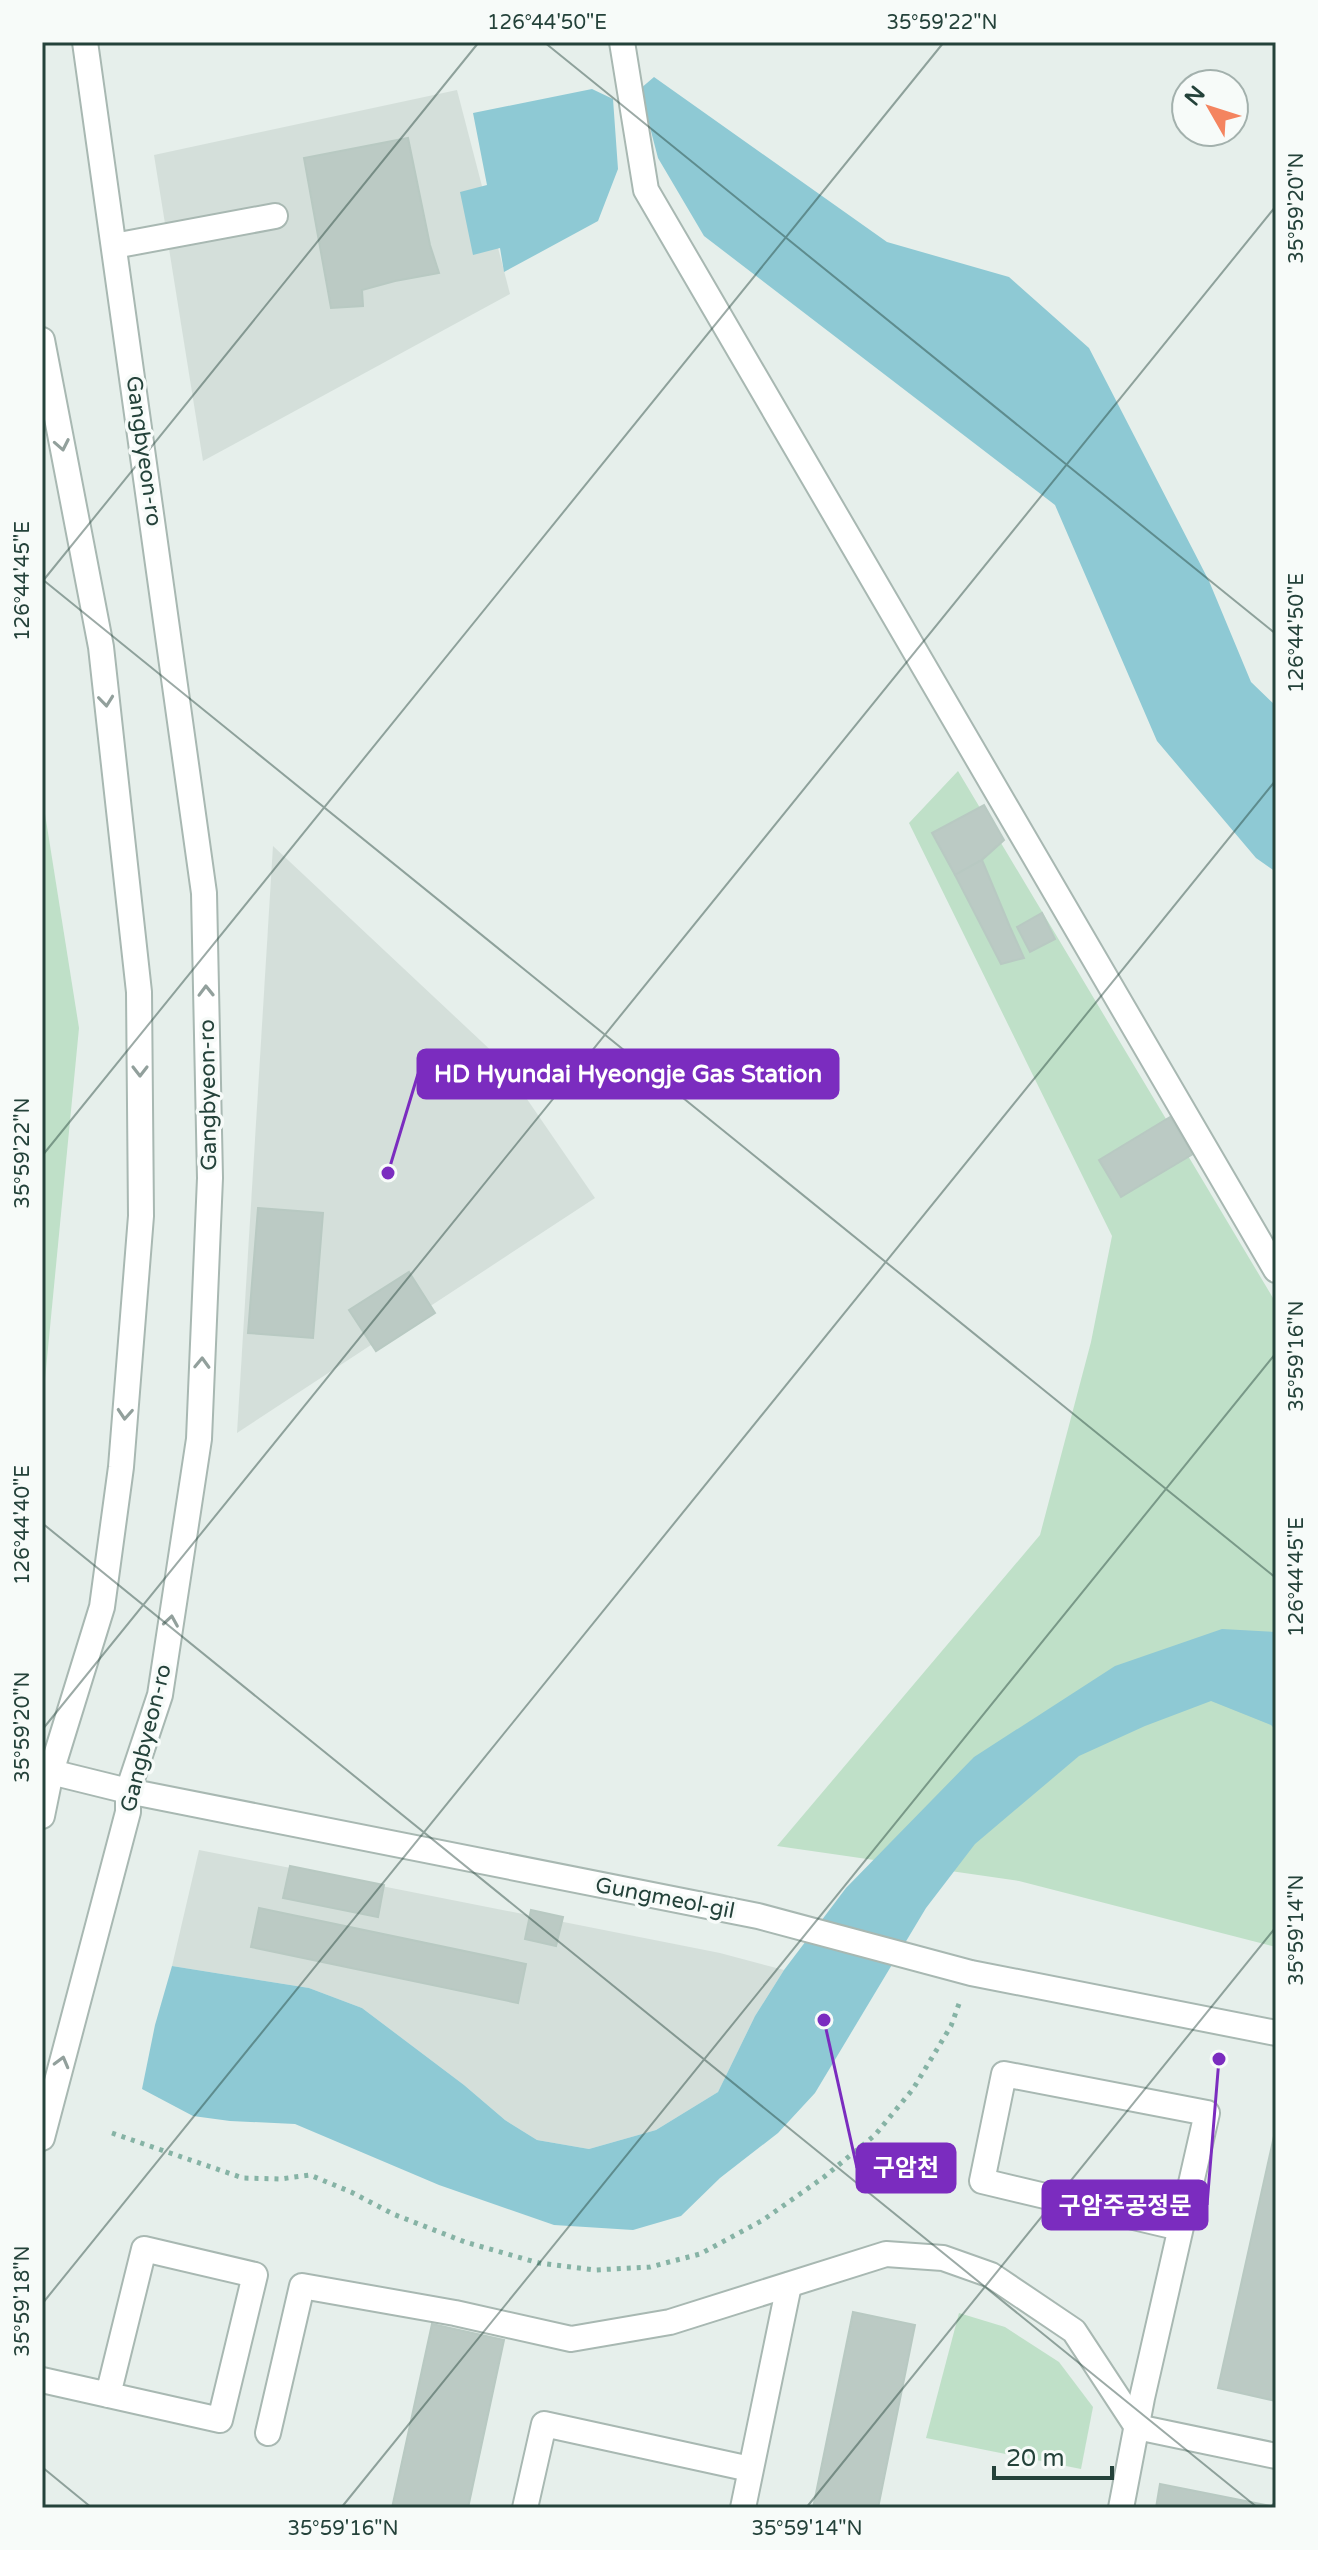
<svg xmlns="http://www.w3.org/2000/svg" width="1318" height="2550" font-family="'Varela Round','Noto Sans KR',sans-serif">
  <rect width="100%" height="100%" fill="#e6efeb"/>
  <g fill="#d4dfda">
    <path d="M457,90l53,204 -307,167 -49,-306z"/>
    <path d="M273,846l225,211 97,141 -358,235z"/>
    <path d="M199,1850l521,103 64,17 -29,46 -37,76 -62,38 -67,19 -52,-9 -32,-20 -41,-35 -102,-77 -53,-20 -137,-22z"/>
  </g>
  <g fill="#bfe0c8">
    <path d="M958,771l318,532v644l-257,-66 -242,-35 263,-311 51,-193 21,-106 -203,-413z"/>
    <path d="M42,795l37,233 -37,382z"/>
    <path d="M959,2313l46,14 54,35 34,45 -12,62 -155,-31z"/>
  </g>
  <g fill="#8ec9d4">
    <path d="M654,77l233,165 122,35 80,71 120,233 42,101 25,24v166l-20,-14 -99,-117 -102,-236 -351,-269 -46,-78 -18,-69z"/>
    <path d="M592,89l21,10 5,70 -20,52 -94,51 -4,-24 -27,7 -13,-63 27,-7 -14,-72z"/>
    <path d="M1222,1629l54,3v98l-5,-5 -60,-24 -66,25 -66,30 -104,88 -49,64 -111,185 -37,40 -58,45 -39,38 -48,14 -79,-5 -115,-40 -144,-61 -65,-3 -37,-5 -51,-27 13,-64 17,-59 137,22 53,20 102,77 41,35 32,20 52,9 67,-19 62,-38 37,-76 29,-46 62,-82 128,-131 141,-91z"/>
  </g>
  <g fill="#bbcac4" stroke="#b8c9c2" stroke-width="2">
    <path d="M408,138l22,107 9,28 -44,8 -33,9 1,16 -32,2 -27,-150z"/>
    <path d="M984,805l20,35 -22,20 -27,15 -23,-42z"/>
    <path d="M982,860l28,67 14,31 -23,6 -46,-89z"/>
    <path d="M1042,913l13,26 -25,13 -13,-25z"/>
    <path d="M1170,1117l23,37 -72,43 -22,-37z"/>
    <path d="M258,1208l65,5 -10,125 -65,-5z"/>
    <path d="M409,1272l26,41 -59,38 -27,-41z"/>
    <path d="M290,1866l94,19 -6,32 -95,-19z"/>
    <path d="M259,1908l267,56 -8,39 -267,-56z"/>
    <path d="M531,1910l32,7 -7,29 -31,-7z"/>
    <path d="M1276,2127v274l-58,-13z"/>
    <path d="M853,2312l62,13 -37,183h-65z"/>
    <path d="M432,2324l72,16 -36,168h-76z"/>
    <path d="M1160,2484l116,23v1h-120z"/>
  </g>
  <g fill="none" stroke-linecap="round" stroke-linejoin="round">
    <defs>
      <g id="minor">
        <path d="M622,42l24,148 630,1080"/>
        <path d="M114,246l161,-30"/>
        <path d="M42,340l59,307 38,345 2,224 -20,251 -19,140 -51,165 -9,44"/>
        <path d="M51,1772l77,19 630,125 213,57 305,60"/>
        <path d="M42,2138l86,-326v-21l32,-96 39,-256 11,-261 -6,-285 -119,-851"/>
        <path d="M42,2380l178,40 35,-145 -111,-26 -36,146"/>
        <path d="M268,2433l34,-147 153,27 116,26 99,-17 216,-68 57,4 48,17 83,56 63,96 139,29"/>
        <path d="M525,2508l19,-84 206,45"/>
        <path d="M743,2508l46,-223"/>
        <path d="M1121,2508l21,-110 65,-285 -203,-39 -22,107 198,47"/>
      </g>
    </defs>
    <use href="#minor" stroke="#a8b8b2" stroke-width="28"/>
    <path stroke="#86b3a5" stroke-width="5" stroke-dasharray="4 6" stroke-linecap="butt" d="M112,2133l131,45 37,1 30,-4 41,17 42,22 72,28 74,21 56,7 55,-3 50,-13 63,-34 61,-43 51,-42 38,-46 38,-63 9,-25"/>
    <use href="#minor" stroke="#fff" stroke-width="24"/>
  </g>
  <defs><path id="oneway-chevron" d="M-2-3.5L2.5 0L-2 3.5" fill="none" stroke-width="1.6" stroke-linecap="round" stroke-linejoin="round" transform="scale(2)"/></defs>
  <g stroke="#92a09c">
    <use href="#oneway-chevron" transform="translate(62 445) rotate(79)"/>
    <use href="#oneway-chevron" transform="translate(106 701) rotate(84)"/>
    <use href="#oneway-chevron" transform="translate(206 991) rotate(-91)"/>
    <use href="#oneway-chevron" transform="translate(140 1071) rotate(90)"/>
    <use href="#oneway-chevron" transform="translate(202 1363) rotate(-88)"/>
    <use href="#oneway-chevron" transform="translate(125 1414) rotate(94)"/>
    <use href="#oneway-chevron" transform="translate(171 1621) rotate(-81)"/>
    <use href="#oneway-chevron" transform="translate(62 2062) rotate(-75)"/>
  </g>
  <path fill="none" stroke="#24423a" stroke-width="2" stroke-opacity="0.45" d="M544,42l732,592M42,579l1234,999M42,582l437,-540M42,1156l902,-1114M42,1523l1216,985M42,1730l1234,-1524M42,2304l1234,-1524M42,2467l50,41M341,2508l935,-1155M806,2508l470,-581M1270,2508l6,-7"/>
  <g text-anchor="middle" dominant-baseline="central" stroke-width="7" stroke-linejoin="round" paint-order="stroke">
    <g font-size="22" fill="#24423a" stroke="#f7fbf9">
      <text transform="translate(144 451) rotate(82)">Gangbyeon-ro</text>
      <text transform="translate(208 1095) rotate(-91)">Gangbyeon-ro</text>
      <text transform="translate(146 1738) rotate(-76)">Gangbyeon-ro</text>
      <text transform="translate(665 1898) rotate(11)">Gungmeol-gil</text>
    </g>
  </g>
  <path fill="none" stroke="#7b2cbf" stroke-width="3" d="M388 1173L418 1074M824 2020L857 2168M1219 2059L1207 2205"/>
  <g fill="#7b2cbf" stroke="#f7fbf9" stroke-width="3">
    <circle cx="388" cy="1173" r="8"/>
    <circle cx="824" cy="2020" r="8"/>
    <circle cx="1219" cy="2059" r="8"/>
  </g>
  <g fill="#7b2cbf" stroke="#7b2cbf" stroke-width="3">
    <rect x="418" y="1050" width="420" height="48" rx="8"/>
    <rect x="857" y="2144" width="98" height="48" rx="8"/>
    <rect x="1043" y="2181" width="164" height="48" rx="8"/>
  </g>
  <g font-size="24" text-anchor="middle" font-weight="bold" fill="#fff">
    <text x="628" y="1082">HD Hyundai Hyeongje Gas Station</text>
    <text x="906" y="2176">구암천</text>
    <text x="1125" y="2214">구암주공정문</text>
  </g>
  <rect width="1318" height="2550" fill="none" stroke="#f7fbf9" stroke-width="88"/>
  <g transform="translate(1210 108) rotate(309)"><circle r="38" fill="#f7fbf9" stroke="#a3b1ad" stroke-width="2"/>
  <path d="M0-6L14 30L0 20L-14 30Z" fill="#f4845f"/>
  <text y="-12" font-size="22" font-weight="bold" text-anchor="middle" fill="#24423a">N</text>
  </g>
  <path d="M994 2466v12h118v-12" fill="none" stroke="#24423a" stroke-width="4"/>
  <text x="1006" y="2466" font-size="24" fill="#24423a" stroke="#f7fbf9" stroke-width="6" paint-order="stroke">20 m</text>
  <rect x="44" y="44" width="1230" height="2462" fill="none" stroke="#24423a" stroke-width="3"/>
  <g font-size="20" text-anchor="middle" fill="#24423a">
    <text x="547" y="29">126°44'50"E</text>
    <text x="942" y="29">35°59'22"N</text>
    <text transform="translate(1296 208) rotate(-90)" y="7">35°59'20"N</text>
    <text transform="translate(22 581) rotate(-90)" y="7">126°44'45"E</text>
    <text transform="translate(1296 633) rotate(-90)" y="7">126°44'50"E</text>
    <text transform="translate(22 1153) rotate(-90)" y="7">35°59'22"N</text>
    <text transform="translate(1296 1356) rotate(-90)" y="7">35°59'16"N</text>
    <text transform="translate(22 1525) rotate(-90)" y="7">126°44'40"E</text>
    <text transform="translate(1296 1577) rotate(-90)" y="7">126°44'45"E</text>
    <text transform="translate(22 1727) rotate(-90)" y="7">35°59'20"N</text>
    <text transform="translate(1296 1930) rotate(-90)" y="7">35°59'14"N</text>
    <text transform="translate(22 2301) rotate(-90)" y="7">35°59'18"N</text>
    <text x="343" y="2535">35°59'16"N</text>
    <text x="807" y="2535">35°59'14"N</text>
  </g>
</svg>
